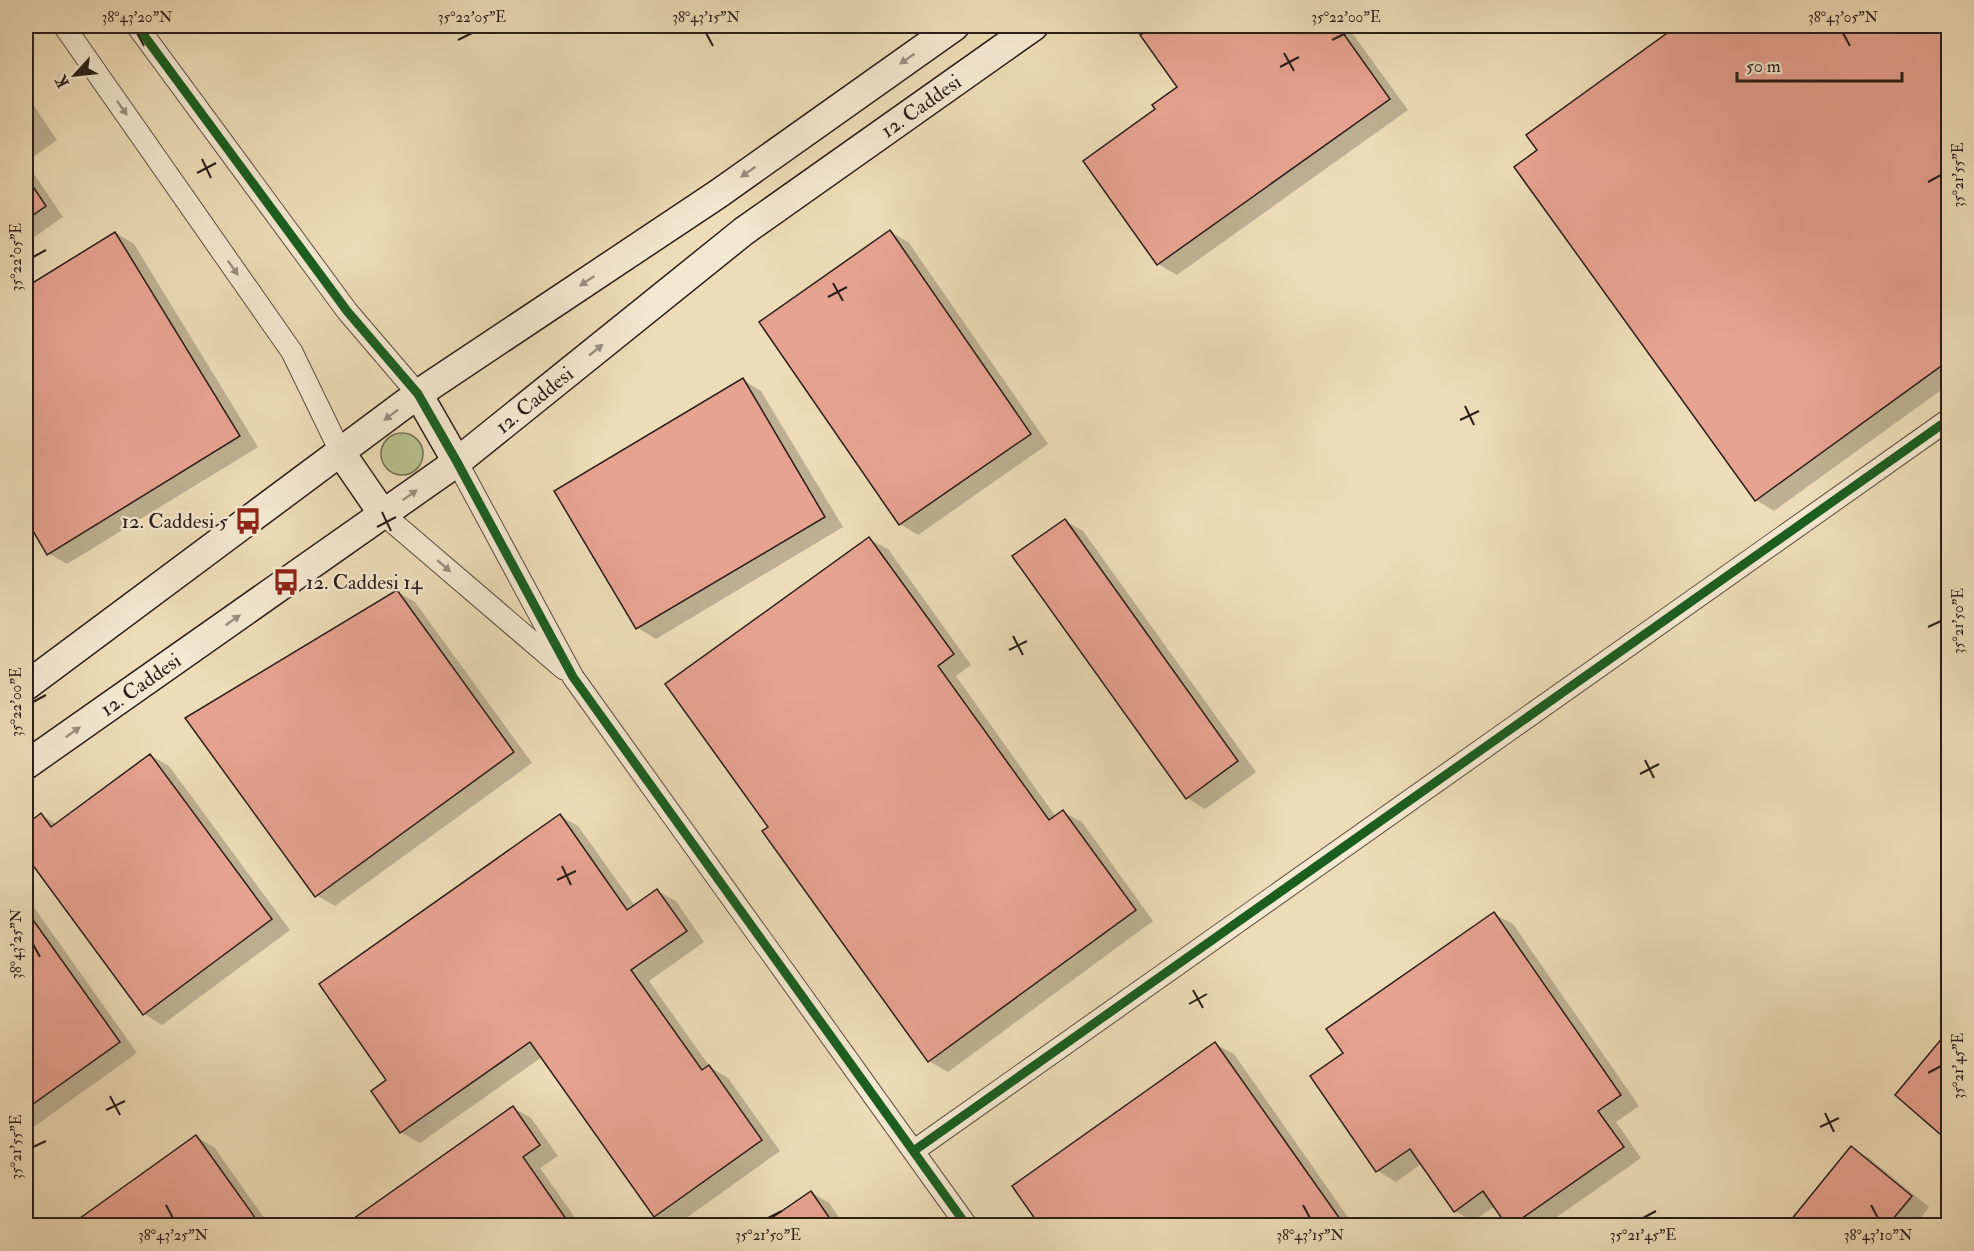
<svg xmlns="http://www.w3.org/2000/svg" width="1974" height="1251" font-family="'IM FELL Double Pica',serif">
  <rect width="100%" height="100%" fill="#eddcb7"/>
  <filter id="stains"><feTurbulence type="fractalNoise" baseFrequency=".00333" numOctaves="4"/><feColorMatrix values="0 0 0 0 .2 0 0 0 0 .09 0 0 0 0 .02 0 0 0 .5 -.17"/></filter>
  <radialGradient id="worn" r=".72"><stop offset=".6" stop-color="#630" stop-opacity="0"/><stop offset="1" stop-color="#630" stop-opacity=".3"/></radialGradient>
  <circle fill="#b8c08e" stroke="#716f54" stroke-width="1.5" cx="402" cy="454" r="21"/>
  <g fill="#0003">
    <path d="M1157,26h190l61,84 -231,165 -19,-11 -1,-154 22,-22 -37,-52z"/>
    <path d="M1680,26h268v359l-174,126 -18,-11 -228,-365z"/>
    <path d="M26,94l31,46 -31,22 37,55 -37,26z"/>
    <path d="M891,232l18,11 139,201 -130,91 -18,-11z"/>
    <path d="M116,233l18,11 124,203 -191,117 -19,-11 -22,-36v-228z"/>
    <path d="M743,380l18,11 82,136 -187,112 -18,-11z"/>
    <path d="M1065,521l18,10 173,241 -51,37 -18,-11z"/>
    <path d="M869,539l19,10 83,116 -15,11 100,141 7,-5 19,10 71,99 -205,151 -19,-11 -159,-234z"/>
    <path d="M397,592l18,10 117,161 -197,143 -19,-11z"/>
    <path d="M150,755l19,11 121,164 -128,95 -18,-11 -118,-161v-26l15,-12 16,9z"/>
    <path d="M560,816l18,10 57,80 22,-15 19,10 28,41 -55,39 61,86 18,11 52,73 -105,75h-4l-16,-10 -113,-159 -122,86 -19,-11 -28,-41 15,-10z"/>
    <path d="M26,896l111,157 -109,78 -2,-1z"/>
    <path d="M1494,914l19,10 126,182 -23,16 25,36 -97,68h-35l-14,-20 -22,15 -18,-10 -34,-47 -25,18 -18,-11 -33,-118z"/>
    <path d="M1948,1034v105l-51,-44z"/>
    <path d="M1215,1044l19,10 120,172h-312z"/>
    <path d="M513,1108l18,10 27,38 -18,12 41,58h-235z"/>
    <path d="M196,1137l18,10 56,79h-198z"/>
    <path d="M1851,1148l18,10 60,49 -15,19h-126z"/>
    <path d="M811,1192l18,11 16,23h-82z"/>
  </g>
  <g fill="#e7a391" stroke="#2a1e19" stroke-width="1.5">
    <path d="M1154,26h184l52,73 -233,166 -74,-104 72,-52 -3,-4 25,-18 -37,-52z"/>
    <path d="M1677,26h271v335l-193,140 -241,-334 23,-17 -11,-15z"/>
    <path d="M26,176l20,30 -20,14z"/>
    <path d="M890,230l141,204 -132,91 -140,-203z"/>
    <path d="M115,232l125,204 -193,119 -21,-36v-232z"/>
    <path d="M743,378l82,139 -189,112 -82,-138z"/>
    <path d="M1065,519l173,242 -52,38 -174,-243z"/>
    <path d="M869,537l85,117 -16,12 111,154 14,-10 73,100 -208,152 -166,-231 6,-4 -103,-143z"/>
    <path d="M397,590l117,162 -199,145 -130,-179z"/>
    <path d="M150,754l122,165 -129,96 -117,-159v-31l15,-12 10,14z"/>
    <path d="M560,814l67,96 30,-21 30,42 -56,39 71,100 7,-5 53,75 -108,77 -124,-175 -130,91 -29,-42 15,-11 -67,-96z"/>
    <path d="M26,910l94,132 -94,67z"/>
    <path d="M1494,912l127,183 -23,16 26,36 -113,79h-4l-24,-35 -29,21 -44,-63 -34,23 -66,-96 33,-23 -17,-24z"/>
    <path d="M1948,1031v110l-53,-46z"/>
    <path d="M1215,1042l130,184h-305l-28,-40z"/>
    <path d="M513,1106l27,39 -17,12 48,69h-228z"/>
    <path d="M196,1135l65,91h-192z"/>
    <path d="M1851,1146l61,50 -25,30h-101z"/>
    <path d="M811,1191l24,35h-75z"/>
  </g>
  <g fill="none" stroke-linecap="round" stroke-linejoin="round">
    <defs>
      <g id="street">
        <path d="M64,26l228,326 49,101"/>
        <path d="M137,26l210,285 71,83"/>
        <path d="M457,462l116,215 394,549"/>
        <path d="M383,514l181,155"/>
        <path d="M915,1150l1033,-730"/>
      </g>
      <g id="secondary">
        <path d="M418,394l39,68"/>
        <path d="M341,453l42,61"/>
        <path d="M26,686l392,-292 300,-200 237,-168"/>
        <path id="s1" d="M26,765l431,-303 287,-231 290,-205"/>
      </g>
    </defs>
    <use href="#street" stroke="#5b4e40" stroke-width="23"/>
    <use href="#secondary" stroke="#2a1e19" stroke-width="31"/>
    <use href="#street" stroke="#f3e8d0" stroke-width="21"/>
    <use href="#secondary" stroke="#f3e8d0" stroke-width="28"/>
    <defs>
      <g id="cycleway">
        <path d="M137,26l210,285 71,83 39,68 116,215 394,549"/>
        <path d="M915,1150l1033,-730"/>
      </g>
    </defs>
    <use href="#cycleway" stroke="#f3e8d0" stroke-width="13"/>
    <use href="#cycleway" stroke="#1b5e20" stroke-width="9"/>
  </g>
  <defs><path id="oneway-solid" d="M-6-.8H1V-3.2L6.5 0L1 3.2V.8H-6Z" transform="scale(1.5)"/></defs>
  <g fill="#998d7e">
    <use href="#oneway-solid" transform="translate(907 59) rotate(145)"/>
    <use href="#oneway-solid" transform="translate(122 108) rotate(55)"/>
    <use href="#oneway-solid" transform="translate(748 172) rotate(145)"/>
    <use href="#oneway-solid" transform="translate(233 268) rotate(55)"/>
    <use href="#oneway-solid" transform="translate(587 281) rotate(146)"/>
    <use href="#oneway-solid" transform="translate(596 350) rotate(-39)"/>
    <use href="#oneway-solid" transform="translate(391 415) rotate(143)"/>
    <use href="#oneway-solid" transform="translate(410 495) rotate(-35)"/>
    <use href="#oneway-solid" transform="translate(444 566) rotate(41)"/>
    <use href="#oneway-solid" transform="translate(233 620) rotate(-35)"/>
    <use href="#oneway-solid" transform="translate(73 732) rotate(-35)"/>
  </g>
  <path fill="none" stroke="#2a1e19" stroke-width="2" d="M137,33l7,13M706,33l7,13M1843,33l7,13M458,40l14,-7M1332,40l14,-7M1284,53l10,18M1280,67l19,-10M202,159l9,19M197,173l19,-10M1928,182l13,-7M33,257l13,-7M833,283l10,18M828,297l19,-10M1465,406l9,19M1460,420l19,-9M382,512l9,19M377,527l19,-10M1928,627l13,-6M1013,636l10,19M1009,650l18,-9M33,702l13,-7M1645,760l9,18M1640,774l19,-10M562,866l9,19M557,880l19,-9M33,944l7,13M1193,990l10,18M1189,1004l18,-10M1928,1073l13,-7M110,1096l10,19M106,1110l19,-9M1825,1113l9,19M1820,1127l19,-9M33,1147l13,-6M166,1205l7,13M1303,1205l7,13M1871,1205l7,13M768,1218l14,-7M1643,1218l13,-7"/>
  <defs>
    <symbol id="bus-bare" viewBox="-9 -9 18 18"><path d="M-5-6H5V4H4V6H2V4H-2V6H-4V4H-5ZM-3.5-4V0h7V-4ZM-3.5 1.2v1.5H-2V1.2ZM2 1.2v1.5H3.5V1.2Z" fill="#8f2418" stroke="#f3e8d0" stroke-width="2.5" paint-order="stroke"/></symbol>
  </defs>
  <g fill-rule="evenodd">
    <use href="#bus-bare" x="229" y="502" width="38" height="38"/>
    <use href="#bus-bare" x="267" y="563" width="38" height="38"/>
  </g>
  <g text-anchor="middle" dominant-baseline="central" stroke-width="4.5" stroke-linejoin="round" paint-order="stroke">
    <g font-size="21" fill="#2a1e19" stroke="#f3e8d0">
      <text stroke="none"><textPath href="#s1" startOffset="1112">12. Caddesi</textPath></text>
      <text stroke="none"><textPath href="#s1" startOffset="626">12. Caddesi</textPath></text>
      <text stroke="none"><textPath href="#s1" startOffset="140">12. Caddesi</textPath></text>
    </g>
    <g font-size="21" fill="#2a1e19" stroke="#f3e8d0" text-anchor="end">
      <text x="228" y="521">12. Caddesi 5</text>
      <text x="306" y="582" text-anchor="start">12. Caddesi 14</text>
    </g>
  </g>
  <rect width="1974" height="1251" fill="none" stroke="#eddcb7" stroke-width="66"/>
  <g transform="translate(75 75) rotate(243)" stroke="#f3e8d0" stroke-width="4.5" paint-order="stroke">
  <path d="M0-4.5L10 22L0 15L-10 22Z" fill="#2a1e19"/>
  <text y="-9" font-size="16" font-weight="bold" text-anchor="middle" fill="#2a1e19">K</text>
  </g>
  <path d="M1737 72v9h165v-9" fill="none" stroke="#2a1e19" stroke-width="3"/>
  <text x="1746" y="72" font-size="18" fill="#2a1e19" stroke="#f3e8d0" stroke-width="4.5" paint-order="stroke">50 m</text>
  <rect x="33" y="33" width="1908" height="1185" fill="none" stroke="#2a1e19" stroke-width="2"/>
  <g font-size="15" text-anchor="middle" fill="#2a1e19">
    <text x="137" y="22">38°43'20"N</text>
    <text x="472" y="22">35°22'05"E</text>
    <text x="706" y="22">38°43'15"N</text>
    <text x="1346" y="22">35°22'00"E</text>
    <text x="1843" y="22">38°43'05"N</text>
    <text transform="translate(1958 175) rotate(-90)" y="5">35°21'55"E</text>
    <text transform="translate(16 257) rotate(-90)" y="5">35°22'05"E</text>
    <text transform="translate(1958 621) rotate(-90)" y="5">35°21'50"E</text>
    <text transform="translate(16 702) rotate(-90)" y="5">35°22'00"E</text>
    <text transform="translate(16 944) rotate(-90)" y="5">38°43'25"N</text>
    <text transform="translate(1958 1066) rotate(-90)" y="5">35°21'45"E</text>
    <text transform="translate(16 1147) rotate(-90)" y="5">35°21'55"E</text>
    <text x="173" y="1240">38°43'25"N</text>
    <text x="768" y="1240">35°21'50"E</text>
    <text x="1310" y="1240">38°43'15"N</text>
    <text x="1643" y="1240">35°21'45"E</text>
    <text x="1878" y="1240">38°43'10"N</text>
  </g>
  <rect width="100%" height="100%" filter="url(#stains)"/>
  <rect width="100%" height="100%" fill="url(#worn)"/>
</svg>
